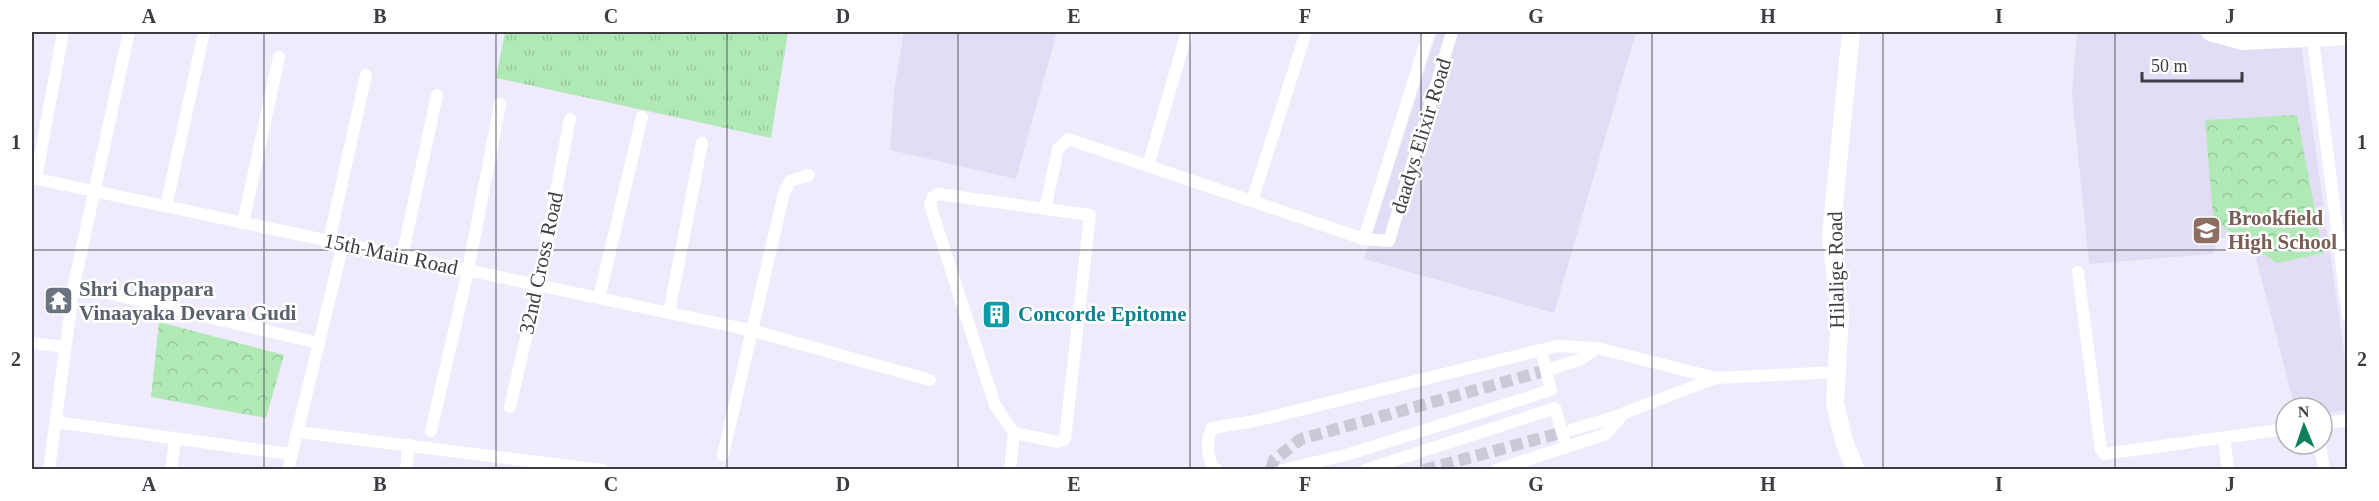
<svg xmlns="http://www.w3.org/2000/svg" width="2379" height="501" font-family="Georgia,serif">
  <defs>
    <pattern id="grass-tufts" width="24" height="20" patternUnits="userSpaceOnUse" patternTransform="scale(1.5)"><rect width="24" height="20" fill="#b0e9b6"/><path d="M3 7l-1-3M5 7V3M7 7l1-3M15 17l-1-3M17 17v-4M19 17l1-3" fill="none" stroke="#98c99e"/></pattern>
    <pattern id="park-crowns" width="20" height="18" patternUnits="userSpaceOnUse" patternTransform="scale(1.5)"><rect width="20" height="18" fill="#b0e9b6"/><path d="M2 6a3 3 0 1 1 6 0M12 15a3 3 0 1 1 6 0" fill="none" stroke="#98c99e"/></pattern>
  </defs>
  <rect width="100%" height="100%" fill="#efebfd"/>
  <g fill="#e2ddf4">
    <path d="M904,32h153l-41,147 -126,-29 4,-59z"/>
    <path d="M1437,32h199l-82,281 -190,-54z"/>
    <path d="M2077,32h110l50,12 64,1 46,328v37l-25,4v-6h-27l-40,-154 -26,-16h-10l-7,16 -123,10 -17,-169z"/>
  </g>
  <path fill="url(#grass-tufts)" d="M505,32h283l-17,106 -275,-60z"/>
  <g fill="url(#park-crowns)">
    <path d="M2297,115l26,138 -45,10 -40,-23 -25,-23 -8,-97z"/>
    <path d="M159,322l125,33 -18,63 -115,-21z"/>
  </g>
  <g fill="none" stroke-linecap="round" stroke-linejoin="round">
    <g stroke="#cbc8d8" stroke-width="12" stroke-dasharray="12 6" stroke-linecap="butt">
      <path d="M1271,470l3,-10 27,-21 250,-70"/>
      <path d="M1424,470l147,-40"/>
    </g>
    <g stroke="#fff" stroke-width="12">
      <path d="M2313,39l35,277"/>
      <path d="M1148,166l39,-134"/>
      <path d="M32,178l718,152 180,50"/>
      <path d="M36,179l27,-147"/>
      <path d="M1252,201l54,-169"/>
      <path d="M166,207l38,-175"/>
      <path d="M1045,209l13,-60 10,-10 296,100 25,2 63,-209"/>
      <path d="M243,223l36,-166"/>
      <path d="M1364,239l65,-207"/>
      <path d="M329,241l37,-166"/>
      <path d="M402,257l35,-162"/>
      <path d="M2078,272l23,178 3,4 182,-25"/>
      <path d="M74,285l244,58"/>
      <path d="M599,298l43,-181"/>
      <path d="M669,313l33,-170"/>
      <path d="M32,343l32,4"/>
      <path d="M1551,369l30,-10 16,-11"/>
      <path d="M510,407l28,-121 32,-167"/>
      <path d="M56,422l234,32"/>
      <path d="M2322,424l26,-4"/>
      <path d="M1571,430l53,-16"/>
      <path d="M431,431l37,-160 32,-167"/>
      <path d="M299,432l303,38"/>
      <path d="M2224,438l4,32"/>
      <path d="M2320,444l4,26"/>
      <path d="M723,455l61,-262 6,-12 19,-6"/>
      <path d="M49,470l25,-185 55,-253"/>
      <path d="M171,470l4,-30"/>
      <path d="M288,470l55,-226"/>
      <path d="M406,470l3,-25"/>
      <path d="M1010,470l4,-37 -19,-28 -65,-200 3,-8 5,-3 152,21 -25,224 -6,3 -45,-9"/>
      <path d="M1217,470l-5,-4c-5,-14 -6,-25 0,-38l43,-7 302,-75 40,2 119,30"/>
      <path d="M1282,470l64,-15 205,-65 -10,-40"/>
      <path d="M1365,470l190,-62 11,38"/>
      <path d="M1496,470l110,-36 18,-21 92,-35 120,-6"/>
    </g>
    <g stroke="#fff" stroke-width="18">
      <path d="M1851,32l-20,204 9,79 -5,87 9,40 12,28"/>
      <path d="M2210,32l33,9 105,-5"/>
    </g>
  </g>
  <path fill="none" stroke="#3d3c43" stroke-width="1.5" stroke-opacity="0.55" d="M264,32v438M496,32v438M727,32v438M958,32v438M1190,32v438M1421,32v438M1652,32v438M1883,32v438M2115,32v438M32,250h2316"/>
  <defs>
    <symbol id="school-square" viewBox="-11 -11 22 22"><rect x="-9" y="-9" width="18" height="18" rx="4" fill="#8d6e63" stroke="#fff"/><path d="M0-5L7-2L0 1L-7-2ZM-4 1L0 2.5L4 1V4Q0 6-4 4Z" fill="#fff"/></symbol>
    <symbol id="temple-square" viewBox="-11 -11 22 22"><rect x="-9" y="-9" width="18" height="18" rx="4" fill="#6b7280" stroke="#fff"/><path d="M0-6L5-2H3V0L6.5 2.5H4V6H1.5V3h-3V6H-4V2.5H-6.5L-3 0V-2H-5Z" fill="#fff"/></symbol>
    <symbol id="building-square" viewBox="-11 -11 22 22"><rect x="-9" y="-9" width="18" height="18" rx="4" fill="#0f9aa8" stroke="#fff"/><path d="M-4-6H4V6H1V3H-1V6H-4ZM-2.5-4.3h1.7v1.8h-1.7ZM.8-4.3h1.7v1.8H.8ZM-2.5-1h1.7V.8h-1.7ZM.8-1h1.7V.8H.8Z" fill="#fff"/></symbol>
  </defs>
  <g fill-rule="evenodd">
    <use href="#school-square" x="2190" y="214" width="33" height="33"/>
    <use href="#temple-square" x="42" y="284" width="33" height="33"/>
    <use href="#building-square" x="980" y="298" width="33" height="33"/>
  </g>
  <g text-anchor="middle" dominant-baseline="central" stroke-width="5" stroke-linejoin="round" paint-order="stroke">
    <g font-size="21" fill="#3d3c43" stroke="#fff">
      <text transform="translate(1421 136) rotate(-73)">daadys Elixir Road</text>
      <text transform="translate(391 254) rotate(12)">15th Main Road</text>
      <text transform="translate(541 263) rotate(-78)">32nd Cross Road</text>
      <text transform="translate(1836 270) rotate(-91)">Hilalige Road</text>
    </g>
    <g font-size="21" font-weight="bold" fill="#785e54" stroke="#fff" text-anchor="start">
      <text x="2228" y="218">Brookfield<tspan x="2228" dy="24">High School</tspan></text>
    </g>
    <g font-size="21" font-weight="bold" fill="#5b616d" stroke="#fff" text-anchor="start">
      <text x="79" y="289">Shri Chappara<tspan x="79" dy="24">Vinaayaka Devara Gudi</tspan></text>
    </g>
    <g font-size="21" font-weight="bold" fill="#0d838f" stroke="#fff" text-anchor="start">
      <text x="1018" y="314">Concorde Epitome</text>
    </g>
  </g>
  <rect width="2379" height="501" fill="none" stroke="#ffffff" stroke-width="66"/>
  <g transform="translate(2304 426) rotate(358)"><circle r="28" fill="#ffffff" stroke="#b1b1b4" stroke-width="1.5"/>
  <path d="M0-4.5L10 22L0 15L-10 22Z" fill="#0f7f5c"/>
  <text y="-9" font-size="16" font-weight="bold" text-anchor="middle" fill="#3d3c43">N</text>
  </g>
  <path d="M2142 72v9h100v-9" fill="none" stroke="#3d3c43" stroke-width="3"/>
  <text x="2151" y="72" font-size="18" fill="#3d3c43" stroke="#ffffff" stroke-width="4.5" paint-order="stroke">50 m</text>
  <rect x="33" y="33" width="2313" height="435" fill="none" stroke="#3d3c43" stroke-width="2"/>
  <g font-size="20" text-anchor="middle" font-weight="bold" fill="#3d3c43">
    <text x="149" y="23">A</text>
    <text x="380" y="23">B</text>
    <text x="611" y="23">C</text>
    <text x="843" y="23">D</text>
    <text x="1074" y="23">E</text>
    <text x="1305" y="23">F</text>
    <text x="1536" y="23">G</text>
    <text x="1768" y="23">H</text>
    <text x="1999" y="23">I</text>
    <text x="2230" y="23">J</text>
    <text x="16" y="149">1</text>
    <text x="2362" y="149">1</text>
    <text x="16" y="366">2</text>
    <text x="2362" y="366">2</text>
    <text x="149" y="491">A</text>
    <text x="380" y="491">B</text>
    <text x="611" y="491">C</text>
    <text x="843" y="491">D</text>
    <text x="1074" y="491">E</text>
    <text x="1305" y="491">F</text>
    <text x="1536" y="491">G</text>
    <text x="1768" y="491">H</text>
    <text x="1999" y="491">I</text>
    <text x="2230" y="491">J</text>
  </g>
</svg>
